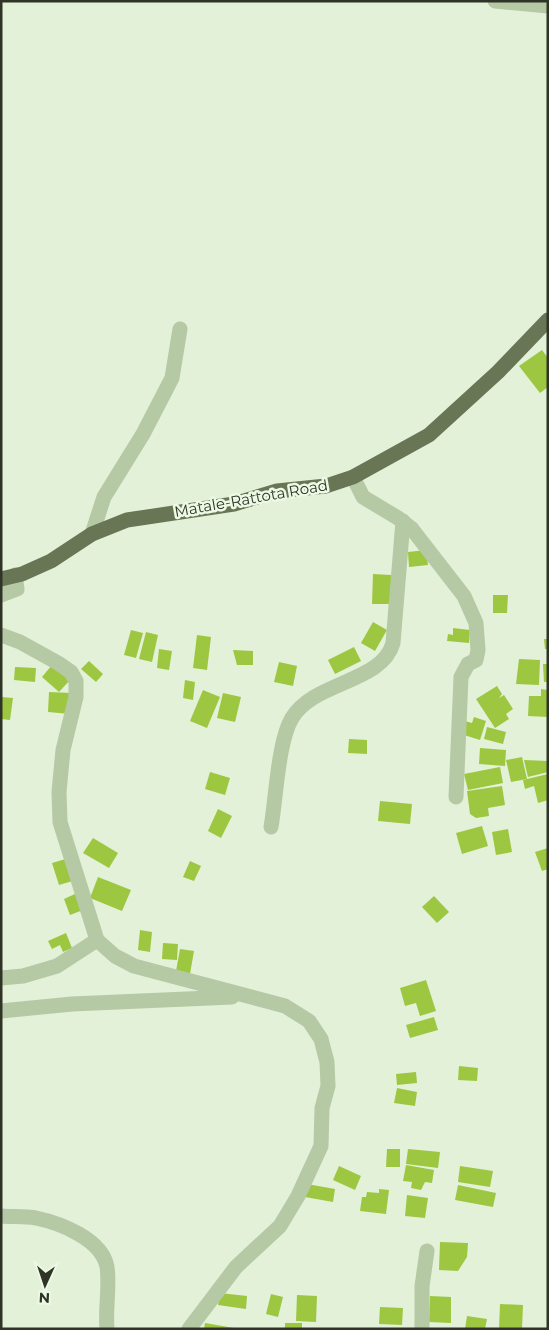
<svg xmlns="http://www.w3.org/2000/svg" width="549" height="1330" font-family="Montserrat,sans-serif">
  <rect width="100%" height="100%" fill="#e2f1d8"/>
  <g fill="#9dc740">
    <path d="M542,350l6,8v29l-8,6 -21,-27z"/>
    <path d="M426,550l2,15 -19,2 -1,-15z"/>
    <path d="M373,574l18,1v29h-19z"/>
    <path d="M493,595h15l-1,18h-14z"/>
    <path d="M373,622l14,8 -12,21 -14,-8z"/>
    <path d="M453,628l17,2 -1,13 -22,-2 1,-7 5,1z"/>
    <path d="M131,630l12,3 -7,25 -12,-3z"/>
    <path d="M146,632l12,3 -6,27 -13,-3z"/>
    <path d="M197,635l14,2 -4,33 -14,-2z"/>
    <path d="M544,639h4v10h-3z"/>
    <path d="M354,647l7,14 -26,13 -7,-14z"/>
    <path d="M159,649l13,2 -3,19 -12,-2z"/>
    <path d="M233,650l20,1v14h-16z"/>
    <path d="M519,659l21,1 -1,25 -23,-1z"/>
    <path d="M89,661l14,13 -7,8 -15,-13z"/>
    <path d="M279,662l18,4 -4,20 -19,-4z"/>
    <path d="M543,664h5v18h-4z"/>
    <path d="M52,665l18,15 -11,12 -17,-15z"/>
    <path d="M15,667l21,1 -1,14 -21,-2z"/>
    <path d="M185,680l10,2 -2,18 -10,-2z"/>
    <path d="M497,686l5,8 -3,4 5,-3 9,14 -7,5 3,5 -14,9 -19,-29z"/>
    <path d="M541,689l7,1v27l-20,-1 1,-20h12z"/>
    <path d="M203,690l17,7 -13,31 -17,-7z"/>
    <path d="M49,692l22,1 -1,21 -22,-2z"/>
    <path d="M223,693l18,4 -6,25 -18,-4z"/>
    <path d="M1,697l12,1 -3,22 -9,-1z"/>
    <path d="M474,717l12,4 -6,19 -19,-6 4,-13 7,2z"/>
    <path d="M487,727l19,5 -3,12 -19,-5z"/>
    <path d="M349,739l18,1v14l-19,-1z"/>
    <path d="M480,748l26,2 -1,16 -26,-2z"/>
    <path d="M522,757l5,22 -16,3 -5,-22z"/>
    <path d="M524,760l24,1v11l-20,5z"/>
    <path d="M500,767l3,16 -35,7 -4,-16z"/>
    <path d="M210,772l20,6 -5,17 -20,-6z"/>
    <path d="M548,774v26l-10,3 -4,-17 -9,3 -2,-9z"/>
    <path d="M502,786l3,19 -17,3 1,8 -13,2 -6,-4 -3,-23z"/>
    <path d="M380,801l32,3 -2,20 -32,-3z"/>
    <path d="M218,809l14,7 -11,22 -13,-7z"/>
    <path d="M482,826l6,20 -26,8 -6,-21z"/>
    <path d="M508,829l4,23 -16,3 -4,-23z"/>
    <path d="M93,838l25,15 -9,15 -26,-15z"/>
    <path d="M548,848v21l-6,2 -7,-19z"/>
    <path d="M69,858l7,22 -17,5 -7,-22z"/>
    <path d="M190,861l11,5 -7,15 -11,-4z"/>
    <path d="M98,877l33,13 -9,21 -32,-13z"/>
    <path d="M77,893l6,17 -13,5 -6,-16z"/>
    <path d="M434,896l15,16 -12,11 -15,-16z"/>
    <path d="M140,930l12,2 -2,20 -12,-2z"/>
    <path d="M66,933l6,15 -9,4 -3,-7 -8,4 -4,-8z"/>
    <path d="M163,943l15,1 -1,16 -15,-1z"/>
    <path d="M180,949l14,2 -4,23 -14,-3z"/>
    <path d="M426,980l10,31 -16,5 -4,-13 -11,3 -5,-18z"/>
    <path d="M434,1017l4,13 -28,8 -4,-13z"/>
    <path d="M459,1066l19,2 -1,13 -19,-1z"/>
    <path d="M416,1072l1,11 -20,2 -1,-11z"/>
    <path d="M397,1088l20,4 -2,14 -21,-3z"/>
    <path d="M387,1149h13v18h-14z"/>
    <path d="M408,1149l32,3 -2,16 -32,-4z"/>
    <path d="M406,1165l28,5 -2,13 -7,-1 -4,8 -10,-2 1,-6 -9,-1z"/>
    <path d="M339,1166l22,10 -6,14 -22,-10z"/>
    <path d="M460,1166l33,5 -3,16 -32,-5z"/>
    <path d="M307,1184l28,5 -2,13 -28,-5z"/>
    <path d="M458,1185l38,8 -3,14 -38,-7z"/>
    <path d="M379,1189l10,1 -3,24 -26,-3 2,-14h4l1,-5 12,1z"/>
    <path d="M407,1195l21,3 -3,20 -20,-2z"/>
    <path d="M440,1242l28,1 -1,14 -9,14 -19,-1z"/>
    <path d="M220,1293l27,3 -1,13 -28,-4z"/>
    <path d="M271,1294l12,3 -5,20 -12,-3z"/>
    <path d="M297,1295l20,1 -1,26 -20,-1z"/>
    <path d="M430,1296l21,1v26l-22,-1z"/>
    <path d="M500,1304l23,1 -1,24h-23z"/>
    <path d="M380,1307l23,1 -1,17 -23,-1z"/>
    <path d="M467,1316l20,3 -2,10h-20z"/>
    <path d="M205,1323l29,5v1h-30z"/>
    <rect x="285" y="1323" width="17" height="6"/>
  </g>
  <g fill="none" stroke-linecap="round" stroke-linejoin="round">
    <g stroke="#b5c9a4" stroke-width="15">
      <path d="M495,1l53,5"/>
      <path d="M353,477l10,20 35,21 14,11 52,67 12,27 2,27 -2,10 -8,4 -7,13 -5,120"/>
      <path d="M92,534l12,-37 39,-63 29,-56 8,-49"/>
      <path d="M1,595l16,-6 -2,-14"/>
      <path d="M1,635l19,7 38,21 13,9 5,9v16l-13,53 -4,42 1,30 37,118 18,16 19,10 151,40 24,15 12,18 6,23 1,24 -6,22 -1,38 -23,50 -18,30 -44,41 -47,62"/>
      <path d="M271,827c5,-28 7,-86 21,-109 22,-37 90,-35 101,-75l10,-122"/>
      <path d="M1,978l22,-2 34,-10 40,-26"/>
      <path d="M1,1011l71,-7 160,-7"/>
      <path d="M1,1216c12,1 24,0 35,2 24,5 66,21 71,49 3,20 -2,41 0,62"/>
      <path d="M422,1329v-43l5,-35"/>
    </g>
    <path stroke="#697656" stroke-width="15" d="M1,579l21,-5 29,-13 41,-27 35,-14 107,-16 43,-13 49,-5 27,-9 76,-42 69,-63 50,-52"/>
  </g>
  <g text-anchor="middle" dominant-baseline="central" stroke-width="5" stroke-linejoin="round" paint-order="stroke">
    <g font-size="15" fill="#2f3426" stroke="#ecf9e4">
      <text transform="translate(251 498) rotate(-10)">Matale-Rattota Road</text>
    </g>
  </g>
  <rect width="549" height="1330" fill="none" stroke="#2f3426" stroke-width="5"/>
  <g transform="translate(45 1285) rotate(183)" stroke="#ecf9e4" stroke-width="4" paint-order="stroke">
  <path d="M0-4L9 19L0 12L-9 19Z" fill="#2f3426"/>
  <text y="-8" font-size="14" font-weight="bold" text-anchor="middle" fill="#2f3426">N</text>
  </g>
</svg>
